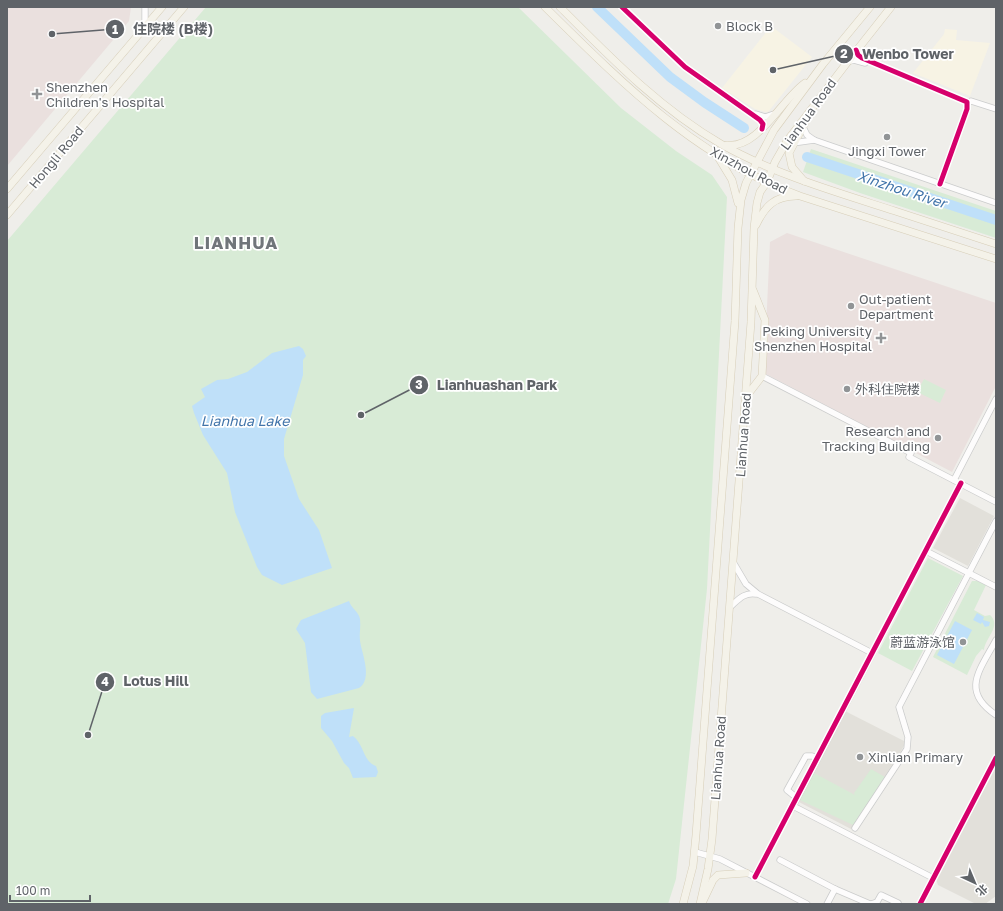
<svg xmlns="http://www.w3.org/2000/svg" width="1003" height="911" font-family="'Golos Text','Noto Sans SC',sans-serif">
  <rect width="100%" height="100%" fill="#efeeea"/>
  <g fill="#f7f3e4">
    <path d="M771,26l41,31 -44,55h-2l-11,-3 -33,-21z"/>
    <path d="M945,29l12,1 -1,10 34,3 -20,53 -57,-23 31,-39z"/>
  </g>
  <g fill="#e2e0da">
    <path d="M960,498l34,18 -26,50 -35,-18z"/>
    <path d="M845,711l61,31 -16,29 -39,58 -54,-28z"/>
    <path d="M996,766v130l-11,8h-9l-38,-19 -2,-6z"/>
  </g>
  <g fill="#eae0de">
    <path d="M7,7h124l-2,14 -122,145z"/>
    <path d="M787,233l209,70v83l-44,86 -188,-99 6,-131z"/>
  </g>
  <g fill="#d8ebd6">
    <path d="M206,7h312l103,101 55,43 36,24 15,22 -20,392 -31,290 -8,25h-661v-663z"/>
    <path d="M811,149l185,62v27l-136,-45 -57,-21z"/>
    <path d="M924,379l22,11 -6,13 -23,-11z"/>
    <path d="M928,558l35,18 -51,95 -34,-18z"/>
    <path d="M972,581h5l9,4 -12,25 11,6 5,-1c12,11 -5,23 -6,35l-2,-1 -6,7 -9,19 -34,-18z"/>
    <path d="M871,769l14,8 -32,48 -53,-25 14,-27 41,22 -1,-2z"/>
  </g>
  <g fill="#bfe0f9">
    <path d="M299,346l4,3 3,7 -3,4v15l-19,64v17l15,43 20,31 13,38 -50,17 -20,-10 -5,-8 -22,-55 -8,-39 -24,-38 -9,-22 -2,-7 13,-9 -4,-8 16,-9 11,-1 19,-7 25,-19z"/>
    <path d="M349,601c2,7 10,11 11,18 1,7 -1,15 0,22 2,13 13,38 -1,47l-42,11 -6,-7 -6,-49 -9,-14 5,-9z"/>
    <path d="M977,613l7,4 -1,3 7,2 -1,4 -4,1 -3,-5 -1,2 -8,-4z"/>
    <path d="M955,621l17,9 -18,34 -17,-9z"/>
    <path d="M354,708l-5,29 4,-1c11,8 10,26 23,30l2,6 -2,5 -23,1 -4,-10 -5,-5 -12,-22 -11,-13v-12l4,-3z"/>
  </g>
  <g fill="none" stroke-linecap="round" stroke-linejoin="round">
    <g stroke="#bfe0f9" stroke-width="10">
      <path d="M597,7l73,70 34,25 40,26"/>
      <path d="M807,157l189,63"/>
    </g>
    <path stroke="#cbcbca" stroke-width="5.5" stroke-dasharray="5.5 3" stroke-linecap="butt" d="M769,851l22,-41"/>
    <defs>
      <g id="minor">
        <path d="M622,7l63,60 75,53 3,4 -1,5"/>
        <path d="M145,27v-20"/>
        <path d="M856,50l2,5 4,3 105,44v7l-27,75"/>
        <path d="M847,62l7,-2 11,3"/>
        <path d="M966,103l5,-2 25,8"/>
        <path d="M756,114l9,3 9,-3"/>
        <path d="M803,127l4,8 7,5 182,63"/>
        <path d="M793,143l21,-3"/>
        <path d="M762,376l149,77 -2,4 87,45"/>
        <path d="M954,480l42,-81"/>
        <path d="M926,551l70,36"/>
        <path d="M733,562l13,22 12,10 114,59"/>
        <path d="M730,607c8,-7 14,-15 26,-13"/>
        <path d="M996,640c-16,30 -36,51 0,75"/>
        <path d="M797,798l-10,-8 19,-34h6l5,2"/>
        <path d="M793,806l140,72"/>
        <path d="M791,810l170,-327"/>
        <path d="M855,828l52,-79 1,-12 -9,-30 97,-186"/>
        <path d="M695,852l25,7 87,45"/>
        <path d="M780,860l55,29 35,15"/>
        <path d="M755,877l14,-26"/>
        <path d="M827,904l8,-15"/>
        <path d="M871,904l6,-2 4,-7 17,8"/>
        <path d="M920,904l76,-146"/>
      </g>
      <g id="major">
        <path d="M545,7c77,76 151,151 255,189l196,63"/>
        <path d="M560,7c50,50 99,101 161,137 55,31 115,48 174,67 34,11 68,22 101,33"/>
        <path d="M727,145c31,4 54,-45 78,-62"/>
        <path d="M718,157l14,23 6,23"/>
        <path d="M804,181l-12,-14 -3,-14 18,-34"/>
        <path d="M7,189l155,-182"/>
        <path d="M7,215l177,-208"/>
        <path d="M756,225c9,-19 19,-29 40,-29"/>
        <path d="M745,398l17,-22 3,-56 -12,-30"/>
        <path d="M703,901l10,-21 5,-5 28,-2"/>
        <path d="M683,904l10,-38 3,-31 39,-514 3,-93 3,-28 5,-17 28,-53 49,-66 47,-57"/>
        <path d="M700,904l8,-35 4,-30 39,-517 3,-94 3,-25 3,-11 7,-10 8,-20 12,-21 59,-77 45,-57"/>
      </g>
    </defs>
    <use href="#minor" stroke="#cbcccc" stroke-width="7"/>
    <use href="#major" stroke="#d7ceb8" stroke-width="8"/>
    <use href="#minor" stroke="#fdfcfc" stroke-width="5.5"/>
    <use href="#major" stroke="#f4f2e9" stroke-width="7"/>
    <defs>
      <g id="cycleway">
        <path d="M622,7l63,60 75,53 3,4 -1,5"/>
        <path d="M856,50l2,5 4,3 105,44v7l-27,75"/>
        <path d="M755,877l206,-394"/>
        <path d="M920,904l76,-146"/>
      </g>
    </defs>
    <use href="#cycleway" stroke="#fff" stroke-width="8"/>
    <use href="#cycleway" stroke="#d6006c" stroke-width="5"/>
  </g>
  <g fill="#919496" stroke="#fff" stroke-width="1.5">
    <circle cx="718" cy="26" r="4"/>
    <path d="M35 88h4v4h4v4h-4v4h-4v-4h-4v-4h4z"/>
    <circle cx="887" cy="137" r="4"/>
    <circle cx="851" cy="306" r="4"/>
    <path d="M879 332h4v4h4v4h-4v4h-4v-4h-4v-4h4z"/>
    <circle cx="847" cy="389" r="4"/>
    <circle cx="938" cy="438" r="4"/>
    <circle cx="963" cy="642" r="4"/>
    <circle cx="860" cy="757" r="4"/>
  </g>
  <g text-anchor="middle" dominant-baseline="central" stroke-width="3.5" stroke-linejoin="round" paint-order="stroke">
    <g font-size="13" fill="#5f6368" stroke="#fff" text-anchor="start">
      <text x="726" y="26">Block B</text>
      <text x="46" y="87">Shenzhen<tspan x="46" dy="15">Children's Hospital</tspan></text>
      <text x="887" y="151" text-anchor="middle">Jingxi Tower</text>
      <text x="859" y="299">Out-patient<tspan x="859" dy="15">Department</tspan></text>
      <text x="872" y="331" text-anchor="end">Peking University<tspan x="872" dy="15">Shenzhen Hospital</tspan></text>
      <text x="855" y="389">外科住院楼</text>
      <text x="930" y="431" text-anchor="end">Research and<tspan x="930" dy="15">Tracking Building</tspan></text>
      <text x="955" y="642" text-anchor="end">蔚蓝游泳馆</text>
      <text x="868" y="757">Xinlian Primary</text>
    </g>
    <g font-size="13" fill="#5f6368" stroke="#fff">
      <text transform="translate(808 114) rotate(-54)">Lianhua Road</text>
      <text transform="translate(56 157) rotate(-50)">Hongli Road</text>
      <text transform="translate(749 170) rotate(28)">Xinzhou Road</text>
      <text transform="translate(743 435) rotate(-86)">Lianhua Road</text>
      <text transform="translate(718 758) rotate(-86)">Lianhua Road</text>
    </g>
    <g font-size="14" font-style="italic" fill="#4174aa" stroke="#fff">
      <text transform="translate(902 189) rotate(18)">Xinzhou River</text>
      <text x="245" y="420">Lianhua Lake</text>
    </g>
    <g font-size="17" font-weight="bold" letter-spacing="1" fill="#70757a" stroke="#fff">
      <text x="236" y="242">LIANHUA</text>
    </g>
  </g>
  <path fill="none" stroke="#5f6368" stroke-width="1.5" d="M52 34L115 29M773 70L844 54M361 415L419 385M88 735L105 682"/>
  <g fill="#5f6368" stroke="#fff" stroke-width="1.5">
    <circle cx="52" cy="34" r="4"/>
    <circle cx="773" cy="70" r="4"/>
    <circle cx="361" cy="415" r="4"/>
    <circle cx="88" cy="735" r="4"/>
    <circle cx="115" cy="29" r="10"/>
    <circle cx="844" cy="54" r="10"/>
    <circle cx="419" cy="385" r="10"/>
    <circle cx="105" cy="682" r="10"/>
  </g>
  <g font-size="12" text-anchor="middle" font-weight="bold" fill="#fff">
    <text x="115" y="34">1</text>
    <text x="844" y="58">2</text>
    <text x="419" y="389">3</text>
    <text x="105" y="686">4</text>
  </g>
  <g font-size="14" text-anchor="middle" font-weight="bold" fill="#5f6368" stroke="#fff" stroke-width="3.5" stroke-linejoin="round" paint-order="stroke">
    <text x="173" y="34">住院楼 (B楼)</text>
    <text x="908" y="59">Wenbo Tower</text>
    <text x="497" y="390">Lianhuashan Park</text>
    <text x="156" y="686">Lotus Hill</text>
  </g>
  <rect width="1003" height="911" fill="none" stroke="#5f6368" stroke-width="16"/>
  <g transform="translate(975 883) rotate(136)" stroke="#ffffff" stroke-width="3" paint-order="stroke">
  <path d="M0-3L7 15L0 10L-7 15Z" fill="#5f6368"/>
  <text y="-6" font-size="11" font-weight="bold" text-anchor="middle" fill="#5f6368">北</text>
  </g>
  <path d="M10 895v6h80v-6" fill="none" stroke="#5f6368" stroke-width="2"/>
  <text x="16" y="895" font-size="12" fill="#5f6368" stroke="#ffffff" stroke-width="3" paint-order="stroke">100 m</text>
</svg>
